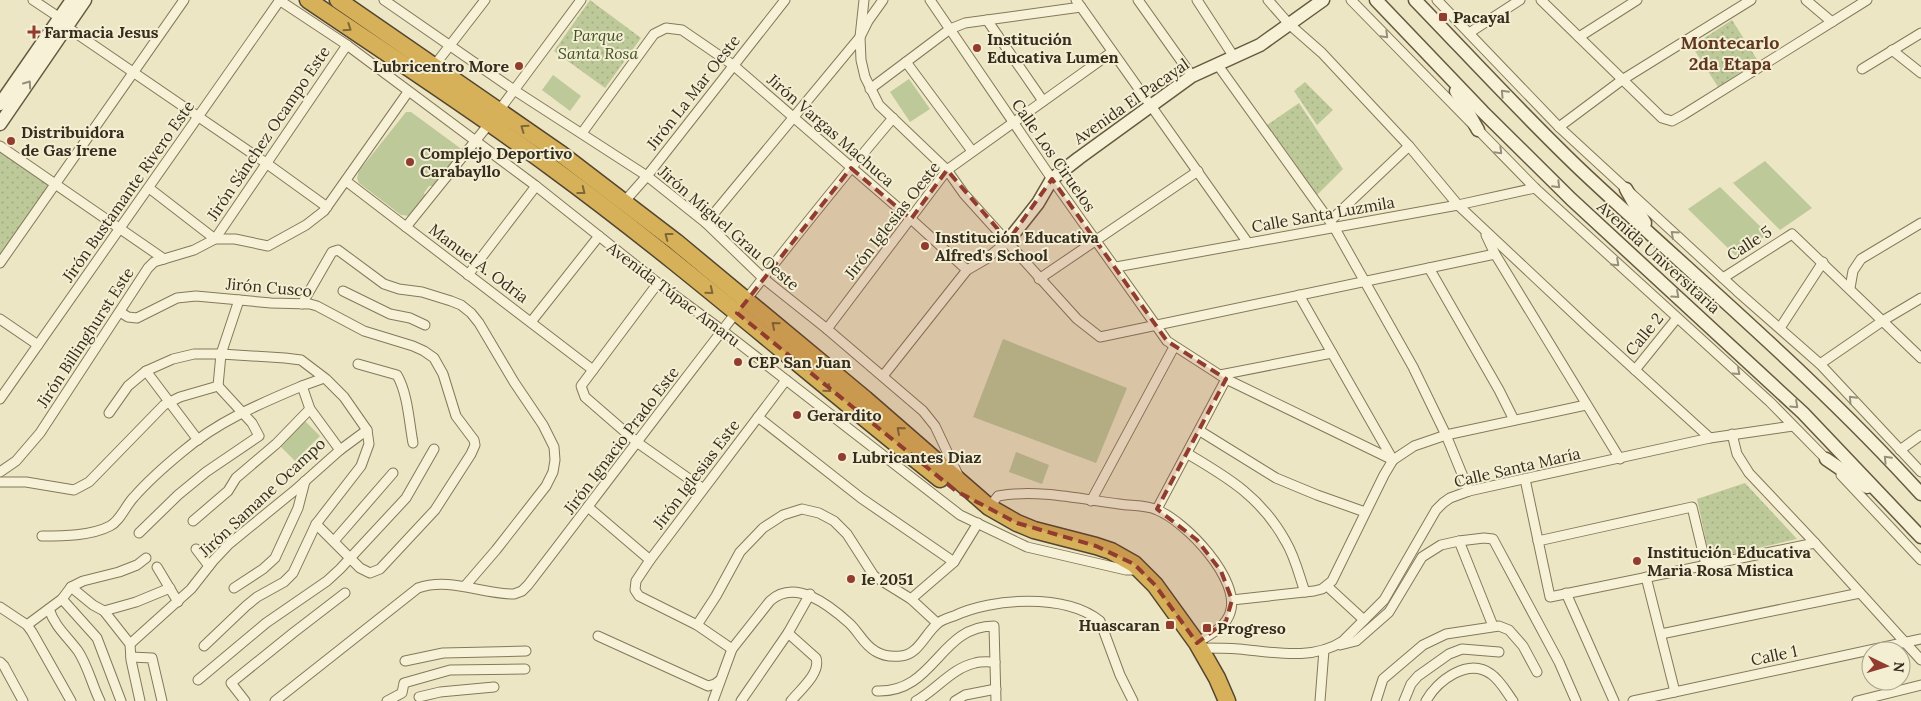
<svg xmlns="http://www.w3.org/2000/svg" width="1921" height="701" font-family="Lora,serif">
  <defs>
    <pattern id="park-dots" width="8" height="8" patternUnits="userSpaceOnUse" patternTransform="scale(1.25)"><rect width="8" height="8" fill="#bdc999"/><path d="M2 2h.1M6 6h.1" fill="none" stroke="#a3ad83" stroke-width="1.8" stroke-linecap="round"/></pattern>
  </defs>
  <rect width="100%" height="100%" fill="#ece6c4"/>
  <g fill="url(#park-dots)">
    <path d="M590,0l51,38 -36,50 -51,-37z"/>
    <path d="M1732,20l26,41 -40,26 -26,-41z"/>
    <path d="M1305,82l28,28 -16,15 -23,-34z"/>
    <path d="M1299,103l44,66 -27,27 -49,-71z"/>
    <path d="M0,152l49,33 -49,70z"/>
    <path d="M1745,483l52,56 -87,20 -13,-60z"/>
  </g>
  <g fill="#bdc999">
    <path d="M553,75l28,21 -11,15 -28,-21z"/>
    <path d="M909,79l21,30 -20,13 -20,-30z"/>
    <path d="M406,112h5l49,36 2,3 -27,35h-6l-5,7 2,4 -16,19 -9,-1 -42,-32 -2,-5 2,-7z"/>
    <path d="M1765,161l47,47 -32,22 -47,-47z"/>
    <path d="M1720,187l48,47 -32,22 -48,-47z"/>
    <path d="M1003,339l124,49 -31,75 -123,-46z"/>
    <path d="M304,420l16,16 -25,25 -15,-15z"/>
    <path d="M1016,452l33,13 -7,19 -33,-12z"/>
  </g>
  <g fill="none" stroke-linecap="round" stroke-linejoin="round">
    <defs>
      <g id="street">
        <path d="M33,0l27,18"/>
        <path d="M279,0l68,45 189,141 122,97 65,48 237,184 67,32 99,23h12"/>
        <path d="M384,0l130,90 133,86 59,47 57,55 64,51 96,82 12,15 24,51"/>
        <path d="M864,0l-4,37 1,23 4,17 14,28 68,65 17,24 113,125 23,18 395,-83"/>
        <path d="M930,0l122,179 115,162 59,38 167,81"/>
        <path d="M1076,0l172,243"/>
        <path d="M1138,0l54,76"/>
        <path d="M1197,0l37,57"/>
        <path d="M1268,0l21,24 33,29 87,93 49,59 132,124 120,109"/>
        <path d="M1351,0l184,188 235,214 59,60"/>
        <path d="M1437,0l122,127 178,164 83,73 101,108"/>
        <path d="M1541,0l121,118 10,3 11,-6 184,-115"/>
        <path d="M1806,0l26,22"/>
        <path d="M987,20l56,81"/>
        <path d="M67,27l199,136 61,44"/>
        <path d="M1469,33l51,-33"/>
        <path d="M1579,37l58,-37"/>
        <path d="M1892,50l29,23"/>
        <path d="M906,62l66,89"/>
        <path d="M1217,64l117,163 79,140 33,68 23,56"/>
        <path d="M434,66l51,-66"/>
        <path d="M1862,69l59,-36"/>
        <path d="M870,89l80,-60 15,-6 116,-16"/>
        <path d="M1559,127l63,-47 129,-80"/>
        <path d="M582,133l72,-99 12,-6 16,2 51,35 178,154 56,51"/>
        <path d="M0,146l164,113"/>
        <path d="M346,181l247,189"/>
        <path d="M149,188l66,51 132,-194"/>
        <path d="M624,202l23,-26 138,-176"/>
        <path d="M1330,221l79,-75"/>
        <path d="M706,223l154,-186 8,-16 15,-21"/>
        <path d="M406,227l83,-103 92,-124"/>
        <path d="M1486,235l9,19 125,205"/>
        <path d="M0,263l184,-263"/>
        <path d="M1116,267l342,-62 77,-17"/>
        <path d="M1429,268l70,122 15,30"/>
        <path d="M468,275l68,-89"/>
        <path d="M1723,278l69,-44 129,124"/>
        <path d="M1039,279l159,-108"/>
        <path d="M658,283l-77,103 4,11 53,46 64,45"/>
        <path d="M1850,288l3,-17 8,-12 60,-36"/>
        <path d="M343,291l47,23 20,4 15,7"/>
        <path d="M1299,295l94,165"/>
        <path d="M302,304l30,-52 6,-2 46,34 15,5 23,3 29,9 10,4 10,8 8,10 35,59 29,43 11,22 1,13 -2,12 -7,14 -50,64 -31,36"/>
        <path d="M120,312l8,5 9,1 40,-20 19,-2 75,7 39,1 7,2 47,25 49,15 11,5 10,7 9,16 13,42 18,24 1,5 -4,9 -36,56 -55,59 -10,4 -10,-5 -44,-44"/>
        <path d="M0,319l38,26"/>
        <path d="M531,322l68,-86"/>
        <path d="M1780,328l43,-66"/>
        <path d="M827,329l120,-159 165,-118"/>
        <path d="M358,364l39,11c11,19 12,47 16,68"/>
        <path d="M1820,364l64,-44 37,-22"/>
        <path d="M1635,370l42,-52"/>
        <path d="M146,371l52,69"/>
        <path d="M1220,375l112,-22"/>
        <path d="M883,376l84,-106 19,-11 22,-18"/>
        <path d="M218,386l3,-32 18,-54"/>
        <path d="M302,386l22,-8"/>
        <path d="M0,399l280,-399"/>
        <path d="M109,413l19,-27 18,-15 27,-12 21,-5h27l64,4 16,2 25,19 18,18 23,33 2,14 -8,22 -45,58 -23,49 -9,9 -27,15 -11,9 -42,40"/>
        <path d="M758,417l103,81 93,64"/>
        <path d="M1200,431l76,47 41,17 48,17"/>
        <path d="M1732,434l5,20 12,19 66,70 106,117"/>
        <path d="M340,450l27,-20"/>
        <path d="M1900,450l21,-15"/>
        <path d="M1188,454c41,24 74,44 98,88 9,15 13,33 19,50"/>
        <path d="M0,472l16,-11 24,-28 108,-165 6,-6 40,-12 21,-11h20l33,7 38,-21 18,-14 84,-119"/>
        <path d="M1841,475l80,85"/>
        <path d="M1525,479l25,118 265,-54"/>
        <path d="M0,482h26l48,8 15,-8 75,-77 16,-8 38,-11"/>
        <path d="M1091,501l83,-154"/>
        <path d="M588,507l62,53"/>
        <path d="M989,507l9,-11c40,-7 82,3 121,8 12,2 28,1 38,6 28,11 85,70 73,103 -5,15 -20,21 -33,30"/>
        <path d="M1157,509l69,-130"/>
        <path d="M193,521l35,-30 8,-13 40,-34 34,-35"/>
        <path d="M139,533l39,-38 28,-23 53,-36 -7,-13 -34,-37"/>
        <path d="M42,536c21,0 49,0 68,-10 10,-5 16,-21 24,-29 14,-16 31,-31 48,-45 35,-30 77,-48 120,-66l8,23 30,41 -46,41 -65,53 -16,17 -22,28 -61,55"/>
        <path d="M334,541l59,-68"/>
        <path d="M1459,541l34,85"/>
        <path d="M1538,541l154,-34 14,58"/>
        <path d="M196,549l13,17"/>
        <path d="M157,567l21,35"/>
        <path d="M1646,577l29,115"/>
        <path d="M1327,586l37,34"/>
        <path d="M71,587l22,18 11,6 26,33 1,16 9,41"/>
        <path d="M234,588l29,-19 12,-11 23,-50 7,-27"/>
        <path d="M1566,593l48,108"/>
        <path d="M62,599l35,39 24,63"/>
        <path d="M911,599l43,-37 24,-39"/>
        <path d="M1232,600l82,-9 8,-2 10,-8 52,-106 9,-15 21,-14 32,-11 140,-30"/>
        <path d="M0,607l27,18 5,7 39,69"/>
        <path d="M49,609c6,18 18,27 29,42 10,15 14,34 22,50"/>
        <path d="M104,611l32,-9 34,-14"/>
        <path d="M27,625l35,-26 9,-12 12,-6 36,-9 18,-7 9,-7"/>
        <path d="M697,625l19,-29 24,-44 23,-24 20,-13 19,-6 17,4 15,8 13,13 27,42 37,23 26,24"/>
        <path d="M788,633l28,25c5,15 -16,32 -25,43"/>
        <path d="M1661,634l199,-41"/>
        <path d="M598,636l110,50 7,-2 4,-3"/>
        <path d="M1340,645l16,-4 33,-29 33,-55 19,-12 18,-4 25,-3 9,1 66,123 17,39"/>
        <path d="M1200,648c13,0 26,0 39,1 34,3 74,12 104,-8l41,-41 52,-90 7,-7 7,-5 19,-7 241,-53 83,-12"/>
        <path d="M732,649l-35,-24 -58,-29 -4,-6 1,-9 14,-21 136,-180"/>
        <path d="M131,657l21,1 10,43"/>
        <path d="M405,661l38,-8 83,-2"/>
        <path d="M0,662l4,4 19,35"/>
        <path d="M198,680l68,-57 61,-42 13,-12 66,-71 28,-49"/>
        <path d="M877,691c58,2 62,-65 117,-65l2,75"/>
        <path d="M419,697l21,-5 54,-5"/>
        <path d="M245,701l-14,-18 62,-50 52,-40"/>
        <path d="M275,701l143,-113c32,-11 63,6 96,6l8,-3 6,-6c120,-156 237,-316 365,-467"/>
        <path d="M387,701l15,-8 2,-10 46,-13 75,-1"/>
        <path d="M713,701l19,-52 38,-48c25,-23 59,4 79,22 10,9 14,21 26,28 8,5 17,6 26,5 17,-1 24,-22 36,-32 4,-4 11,-6 17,-8 38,-18 111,-23 146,5l20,54 13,26"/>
        <path d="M741,701l47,-68 22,-39"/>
        <path d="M916,701c20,-11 36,-33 59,-38 7,-2 14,-1 20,-1"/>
        <path d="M955,701l10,-6 31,-6"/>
        <path d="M1320,701l4,-51"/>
        <path d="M1376,701l7,-22 40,-34 23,-11 53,-8 10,4 14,16 14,26"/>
        <path d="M1404,701l7,-17 7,-8 31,-22 13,-5 37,3"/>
        <path d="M1426,701c11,-20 42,-44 65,-27 9,6 16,19 22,27"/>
        <path d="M1633,701l288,-62"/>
        <path d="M1857,701l64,-16"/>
      </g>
      <g id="secondary">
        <path d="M1376,0l107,112 88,87 232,214 118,124"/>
        <path d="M1415,0c56,58 111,118 169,173 113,106 233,206 337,321"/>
        <path d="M1456,91l22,39"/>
        <path d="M0,104l72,-104"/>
        <path d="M0,124l85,-124"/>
        <path d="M1626,189l19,34"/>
        <path d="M1008,241l30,-38 14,-24 27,-21 113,-82 68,-31 63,-45"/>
        <path d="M1826,459l41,28"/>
      </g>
      <g id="highway">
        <path d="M308,0c81,55 164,109 243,167 134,98 259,209 389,312"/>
        <path d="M338,0l223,154 115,88 189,157 124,108 28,16 17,7 62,16 15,5 23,13 21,21 42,58 20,35 10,23"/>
      </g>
    </defs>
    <use href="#street" stroke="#85785b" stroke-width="11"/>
    <use href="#secondary" stroke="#67593f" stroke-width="15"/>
    <use href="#highway" stroke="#53452f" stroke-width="19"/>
    <use href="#street" stroke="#f7f2d7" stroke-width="9"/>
    <use href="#secondary" stroke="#f7f2d7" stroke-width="12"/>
    <use href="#highway" stroke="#d7b159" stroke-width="16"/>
  </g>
  <defs><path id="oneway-chevron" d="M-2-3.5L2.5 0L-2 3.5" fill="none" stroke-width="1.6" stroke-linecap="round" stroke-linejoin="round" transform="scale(1.25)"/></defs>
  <g stroke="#7e6839">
    <use href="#oneway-chevron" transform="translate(348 28) rotate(34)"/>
    <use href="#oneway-chevron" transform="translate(524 128) rotate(-145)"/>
    <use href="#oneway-chevron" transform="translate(582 191) rotate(38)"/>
    <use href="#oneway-chevron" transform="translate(668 236) rotate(-143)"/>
    <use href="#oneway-chevron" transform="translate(710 291) rotate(39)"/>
    <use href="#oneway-chevron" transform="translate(775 325) rotate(-140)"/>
    <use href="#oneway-chevron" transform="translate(828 389) rotate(40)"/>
    <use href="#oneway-chevron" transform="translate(900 430) rotate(-139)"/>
  </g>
  <g stroke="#96907b">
    <use href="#oneway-chevron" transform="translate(1385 35) rotate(45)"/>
    <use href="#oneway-chevron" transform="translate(28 84) rotate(-55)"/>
    <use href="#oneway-chevron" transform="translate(1504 93) rotate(-134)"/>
    <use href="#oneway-chevron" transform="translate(1499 151) rotate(45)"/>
    <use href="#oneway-chevron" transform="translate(1557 185) rotate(45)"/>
    <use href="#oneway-chevron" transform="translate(1674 234) rotate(-138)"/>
    <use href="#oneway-chevron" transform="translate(1616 263) rotate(43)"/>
    <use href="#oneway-chevron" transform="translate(1676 295) rotate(42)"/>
    <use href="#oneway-chevron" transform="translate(1737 372) rotate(42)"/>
    <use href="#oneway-chevron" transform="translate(1852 399) rotate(-133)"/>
    <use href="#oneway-chevron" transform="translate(1795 405) rotate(43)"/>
    <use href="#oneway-chevron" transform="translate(1887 459) rotate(-134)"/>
  </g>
  <path fill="#913c2e" fill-opacity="0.2" stroke="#913c2e" stroke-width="4" stroke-dasharray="10 6" stroke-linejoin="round" d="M851,168l60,51 36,-49 61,71 44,-62 115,162 59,38 -69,130 40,31 24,31 11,29 -6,21 -29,22 -42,-58 -21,-21 -38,-18 -79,-23 -61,-32 -219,-178z"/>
  <g fill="#913c2e" stroke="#f4efd3" stroke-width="2">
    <rect x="1438" y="12" width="10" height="10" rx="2.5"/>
    <path d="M31.5 24.5h5v5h5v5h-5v5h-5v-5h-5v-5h5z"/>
    <circle cx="977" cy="48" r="5"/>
    <circle cx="519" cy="66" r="5"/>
    <circle cx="11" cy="141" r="5"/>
    <circle cx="410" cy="162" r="5"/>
    <circle cx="925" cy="246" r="5"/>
    <circle cx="738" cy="362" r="5"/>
    <circle cx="797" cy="415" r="5"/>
    <circle cx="842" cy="457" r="5"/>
    <circle cx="1637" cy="561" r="5"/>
    <circle cx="851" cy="579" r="5"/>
    <rect x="1165" y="620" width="10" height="10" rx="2.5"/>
    <rect x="1202" y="623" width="10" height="10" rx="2.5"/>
  </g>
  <g text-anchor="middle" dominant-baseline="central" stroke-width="4" stroke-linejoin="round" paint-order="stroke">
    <g font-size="16" font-weight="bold" fill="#362d1f" stroke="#f4efd3" text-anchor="start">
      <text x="1453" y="17">Pacayal</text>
      <text x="44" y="32">Farmacia Jesus</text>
      <text x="987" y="39">Institución<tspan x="987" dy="18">Educativa Lumen</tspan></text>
      <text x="509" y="66" text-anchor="end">Lubricentro More</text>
      <text x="21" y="132">Distribuidora<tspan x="21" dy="18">de Gas Irene</tspan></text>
      <text x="420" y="153">Complejo Deportivo<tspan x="420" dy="18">Carabayllo</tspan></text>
      <text x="935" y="237">Institución Educativa<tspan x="935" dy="18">Alfred's School</tspan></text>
      <text x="748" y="362">CEP San Juan</text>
      <text x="807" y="415">Gerardito</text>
      <text x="852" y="457">Lubricantes Diaz</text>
      <text x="1647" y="552">Institución Educativa<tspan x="1647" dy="18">Maria Rosa Mistica</tspan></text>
      <text x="861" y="579">Ie 2051</text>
      <text x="1160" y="625" text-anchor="end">Huascaran</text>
      <text x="1217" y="628">Progreso</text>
    </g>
    <g font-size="16" font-style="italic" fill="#415226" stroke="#f4efd3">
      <text x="598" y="35">Parque<tspan x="598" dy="18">Santa Rosa</tspan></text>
    </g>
    <g font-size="16" fill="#362d1f" stroke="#f4efd3">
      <text transform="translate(693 92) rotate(-52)">Jirón La Mar Oeste</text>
      <text transform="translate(1131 101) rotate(-35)">Avenida El Pacayal</text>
      <text transform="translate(831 130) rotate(41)">Jirón Vargas Machuca</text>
      <text transform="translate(268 133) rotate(-56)">Jirón Sánchez Ocampo Este</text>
      <text transform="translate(1054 155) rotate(55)">Calle Los Ciruelos</text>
      <text transform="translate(128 191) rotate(-55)">Jirón Bustamante Rivero Este</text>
      <text transform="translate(1323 214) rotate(-10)">Calle Santa Luzmila</text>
      <text transform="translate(892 220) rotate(-52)">Jirón Iglesias Oeste</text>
      <text transform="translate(729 228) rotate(41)">Jirón Miguel Grau Oeste</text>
      <text transform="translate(1749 243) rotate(-33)">Calle 5</text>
      <text transform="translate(1659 257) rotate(42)">Avenida Universitaria</text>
      <text transform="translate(479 263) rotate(37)">Manuel A. Odria</text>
      <text transform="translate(269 287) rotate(5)">Jirón Cusco</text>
      <text transform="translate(674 294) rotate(37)">Avenida Túpac Amaru</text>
      <text transform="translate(1644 334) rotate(-51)">Calle 2</text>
      <text transform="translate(85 337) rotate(-57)">Jirón Billinghurst Este</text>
      <text transform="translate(621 440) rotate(-53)">Jirón Ignacio Prado Este</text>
      <text transform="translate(1517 467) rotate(-13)">Calle Santa María</text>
      <text transform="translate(696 474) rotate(-53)">Jirón Iglesias Este</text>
      <text transform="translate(262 497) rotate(-43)">Jirón Samane Ocampo</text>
      <text transform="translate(1774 655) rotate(-12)">Calle 1</text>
    </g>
    <g font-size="18" font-weight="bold" fill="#613720" stroke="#f4efd3">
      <text x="1730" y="42">Montecarlo<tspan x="1730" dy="21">2da Etapa</tspan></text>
    </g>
  </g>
  <g transform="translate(1886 666) rotate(95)"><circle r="24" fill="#f4efd3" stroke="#a8a18b"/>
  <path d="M0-4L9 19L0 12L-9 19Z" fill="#913c2e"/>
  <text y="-8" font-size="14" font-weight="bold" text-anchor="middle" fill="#362d1f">N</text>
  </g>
</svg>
